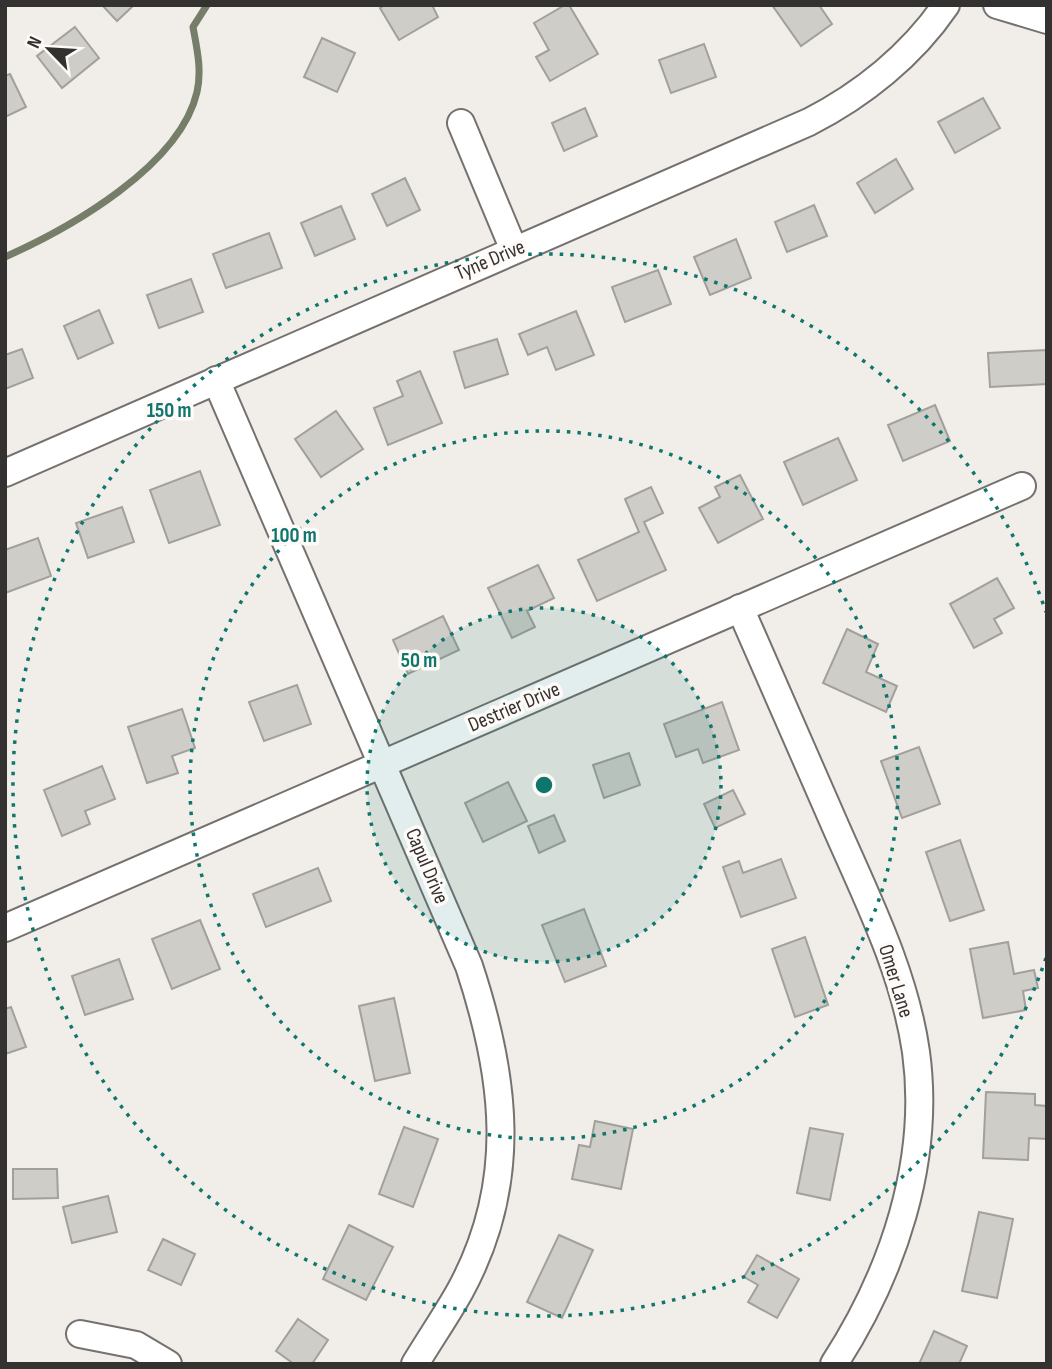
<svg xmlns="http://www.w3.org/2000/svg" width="1052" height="1369" font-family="'Sofia Sans Condensed',sans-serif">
  <rect width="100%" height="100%" fill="#f1ede9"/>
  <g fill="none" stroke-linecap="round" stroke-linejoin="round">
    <path stroke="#767d69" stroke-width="7" d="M5,257c65,-29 175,-91 192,-165 5,-22 0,-43 -4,-65l14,-22"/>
  </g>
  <g fill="#cecdc8" stroke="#a1a09c" stroke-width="2">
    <path d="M102,5h32l-17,16z"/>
    <path d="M385,5h47l6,12 -39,23 -19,-32z"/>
    <path d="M565,5h4l29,49 -48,27 -14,-24 13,-7 -15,-27z"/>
    <path d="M772,5h47l13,19 -31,22z"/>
    <path d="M75,27l24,31 -37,30 -25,-32z"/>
    <path d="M322,38l33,15 -18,39 -33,-15z"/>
    <path d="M704,44l12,33 -45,16 -12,-33z"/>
    <path d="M10,74l16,33 -21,10v-41z"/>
    <path d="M983,98l17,30 -45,25 -17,-31z"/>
    <path d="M585,108l12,28 -33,15 -12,-28z"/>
    <path d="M896,159l17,30 -38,24 -18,-30z"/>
    <path d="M405,178l15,32 -33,16 -15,-32z"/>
    <path d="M814,205l13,31 -40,16 -12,-30z"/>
    <path d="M341,206l14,33 -40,17 -14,-33z"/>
    <path d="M269,233l13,35 -56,20 -13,-34z"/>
    <path d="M736,239l15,39 -41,17 -16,-38z"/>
    <path d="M658,270l13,34 -46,18 -13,-35z"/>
    <path d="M191,279l12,33 -44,16 -12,-33z"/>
    <path d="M99,310l14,33 -35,16 -14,-33z"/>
    <path d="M576,311l18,44 -38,15 -9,-23 -19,8 -9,-21z"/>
    <path d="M497,339l11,35 -43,14 -11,-36z"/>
    <path d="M22,349l11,29 -28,11v-34z"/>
    <path d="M1047,350v34l-57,3 -2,-34z"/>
    <path d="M420,371l22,52 -54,22 -14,-37 29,-12 -6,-15z"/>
    <path d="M935,405l15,36 -47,20 -15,-36z"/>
    <path d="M336,411l27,38 -42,28 -26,-38z"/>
    <path d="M838,438l19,42 -54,25 -19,-43z"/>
    <path d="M200,471l20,54 -51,18 -19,-53z"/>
    <path d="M740,475l23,44 -45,24 -19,-35 21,-11 -5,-10z"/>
    <path d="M651,487l12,26 -19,9 22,48 -69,31 -19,-41 61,-28 -14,-33z"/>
    <path d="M122,507l12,35 -46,16 -12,-35z"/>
    <path d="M38,538l13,38 -46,17v-43z"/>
    <path d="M538,565l16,33 -27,13 8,16 -23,11 -24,-50z"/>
    <path d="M997,578l17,30 -20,11 8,14 -28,15 -24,-44z"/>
    <path d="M443,616l16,34 -51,24 -15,-34z"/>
    <path d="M847,629l31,15 -12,28 31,14 -11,26 -63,-29z"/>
    <path d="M297,685l14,39 -47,17 -15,-39z"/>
    <path d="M722,702l17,48 -36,13 -5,-14 -22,8 -12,-33z"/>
    <path d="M182,709l13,39 -23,8 6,17 -31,10 -19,-56z"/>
    <path d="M919,747l21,57 -38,14 -21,-57z"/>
    <path d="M629,753l11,32 -36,13 -11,-33z"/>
    <path d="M102,766l13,33 -30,12 5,13 -28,12 -18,-46z"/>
    <path d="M508,782l19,39 -44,21 -18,-39z"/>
    <path d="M733,790l12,24 -30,14 -11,-24z"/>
    <path d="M554,815l11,26 -26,12 -11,-27z"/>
    <path d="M960,840l24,70 -34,11 -24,-69z"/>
    <path d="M781,859l15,39 -55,19 -18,-50 16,-6 4,12z"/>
    <path d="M318,868l13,33 -65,26 -13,-33z"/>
    <path d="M584,909l22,57 -41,16 -23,-57z"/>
    <path d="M200,920l20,49 -48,20 -20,-50z"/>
    <path d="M805,937l23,68 -33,12 -23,-68z"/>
    <path d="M1008,942l6,32 20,-4 4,18 -15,3 3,19 -43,8 -13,-69z"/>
    <path d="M119,959l14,40 -48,16 -13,-39z"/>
    <path d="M394,998l16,75 -35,8 -16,-75z"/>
    <path d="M11,1007l15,40 -21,7v-45z"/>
    <path d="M986,1092l49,2v11l12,1v33l-18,-1 -1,22 -45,-2z"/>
    <path d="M595,1121l38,8 -12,60 -49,-10 7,-34 11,2z"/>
    <path d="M404,1127l34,12 -25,68 -34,-13z"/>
    <path d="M810,1128l33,6 -13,66 -33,-7z"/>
    <path d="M13,1169h44l1,29 -45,1z"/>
    <path d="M108,1196l9,36 -45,11 -9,-36z"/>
    <path d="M979,1212l34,7 -16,79 -35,-7z"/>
    <path d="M349,1225l44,22 -27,53 -43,-21z"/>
    <path d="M559,1235l34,15 -31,68 -35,-16z"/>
    <path d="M163,1239l32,15 -14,31 -33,-15z"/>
    <path d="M757,1255l42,24 -22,39 -29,-16 10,-17 -14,-8z"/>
    <path d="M298,1319l30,21 -16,24h-18l-18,-13z"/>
    <path d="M934,1331l33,15 -8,18h-40z"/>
  </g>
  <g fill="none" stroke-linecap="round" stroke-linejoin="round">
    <defs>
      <g id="minor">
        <path d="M997,5l50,15"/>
        <path d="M461,123l53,127"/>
        <path d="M216,380l253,586c37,112 50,217 -9,325 -14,25 -30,48 -45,73"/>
        <path d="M5,473l804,-351c53,-27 103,-67 137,-117"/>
        <path d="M740,608c33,75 65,150 98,224 31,70 67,143 78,220 15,109 -23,221 -82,312"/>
        <path d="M5,928l1017,-442"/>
        <path d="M80,1334l56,11 32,19"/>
      </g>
    </defs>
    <use href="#minor" stroke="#75716e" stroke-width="30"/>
    <use href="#minor" stroke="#fff" stroke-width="26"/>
  </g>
  <circle cx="544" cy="785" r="177" fill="#0f766e" fill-opacity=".12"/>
  <g fill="none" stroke="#0f766e" stroke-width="3.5" stroke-dasharray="3.5 7">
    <circle cx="544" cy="785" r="177"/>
    <circle cx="544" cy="785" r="354"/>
    <path d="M1046 958A531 531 0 1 1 1046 612"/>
  </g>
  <g text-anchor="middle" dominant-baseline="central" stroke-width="7" stroke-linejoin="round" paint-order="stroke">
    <g font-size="21" fill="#343231" stroke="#fefaf7">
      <text transform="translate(490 260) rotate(-23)">Tyne Drive</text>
      <text transform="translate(514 707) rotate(-23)">Destrier Drive</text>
      <text transform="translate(427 866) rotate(67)">Capul Drive</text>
      <text transform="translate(896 981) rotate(73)">Omer Lane</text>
    </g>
  </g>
  <circle cx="544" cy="785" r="10" fill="#0f766e" stroke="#fefaf7" stroke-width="3.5"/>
  <g font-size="21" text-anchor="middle" font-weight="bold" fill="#0f766e" stroke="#fefaf7" stroke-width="7" stroke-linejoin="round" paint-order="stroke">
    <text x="169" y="417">150 m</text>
    <text x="294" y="542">100 m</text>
    <text x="419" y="667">50 m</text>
  </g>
  <rect width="1052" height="1369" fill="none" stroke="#343231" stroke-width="14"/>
  <g transform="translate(49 49) rotate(295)" stroke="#fefaf7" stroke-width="5" paint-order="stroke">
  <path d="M0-5L12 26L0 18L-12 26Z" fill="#343231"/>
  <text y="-10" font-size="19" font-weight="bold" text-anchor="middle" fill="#343231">N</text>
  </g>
</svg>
